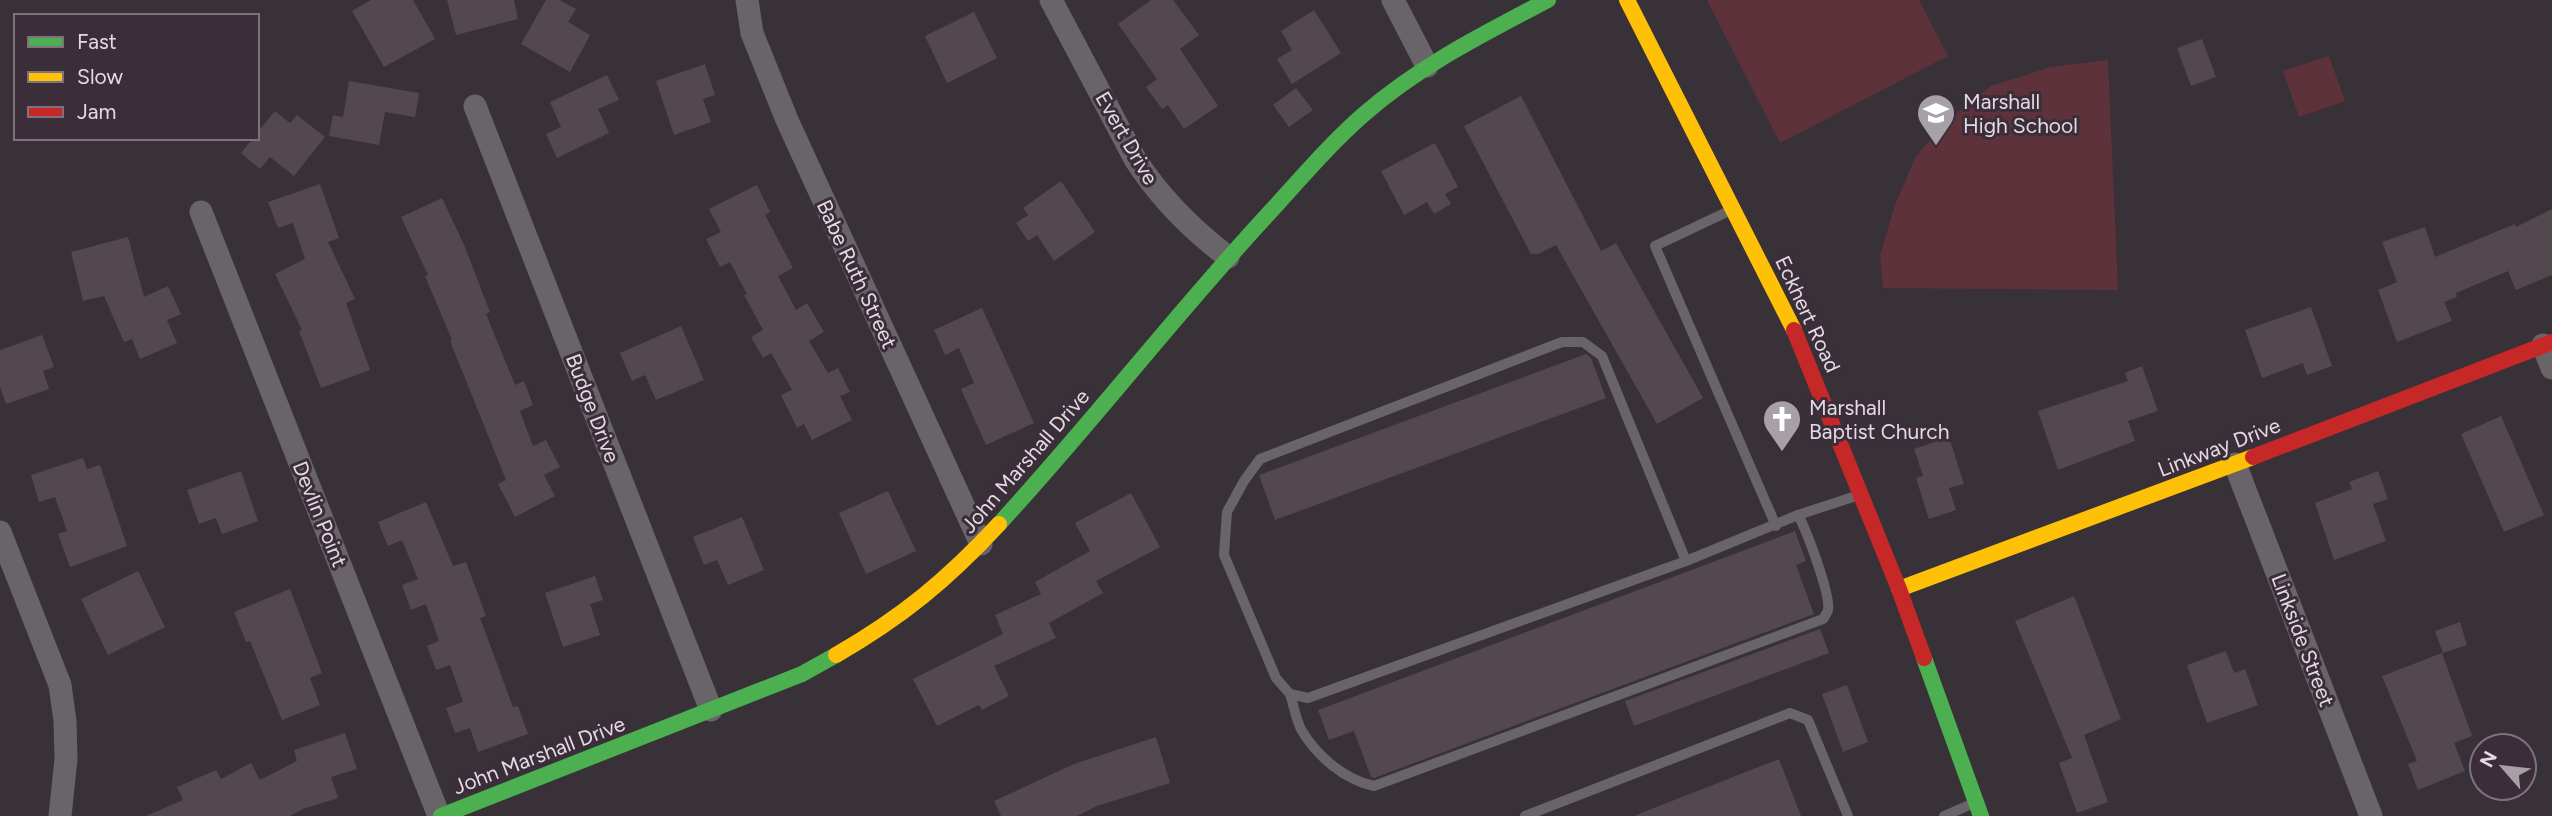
<svg xmlns="http://www.w3.org/2000/svg" width="2552" height="816" font-family="Figtree,sans-serif">
  <rect width="100%" height="100%" fill="#383137"/>
  <g fill="#5e323b">
    <path d="M1707,0h212l29,56 -168,87z"/>
    <path d="M2329,56l16,45 -46,16 -16,-46z"/>
    <path d="M2108,60l10,230 -235,-2 -3,-33 15,-50 21,-49 32,-36 43,-34 60,-19z"/>
  </g>
  <g fill="#54484f">
    <path d="M371,0h42l22,39 -51,28 -32,-56z"/>
    <path d="M447,0h67l4,19 -62,16z"/>
    <path d="M546,0h13l17,9 -8,13 22,13 -20,37 -49,-28z"/>
    <path d="M1151,0h22l26,35 -19,14 38,57 -34,23 -16,-24 -6,4 -16,-22 11,-8 -39,-55z"/>
    <path d="M1314,10l27,43 -49,31 -15,-25 15,-9 -11,-19z"/>
    <path d="M974,12l23,46 -50,25 -22,-47z"/>
    <path d="M2202,39l14,38 -25,9 -14,-38z"/>
    <path d="M705,64l10,31 -12,4 8,23 -37,13 -18,-54z"/>
    <path d="M607,75l12,25 -21,9 11,24 -52,25 -11,-24 15,-7 -11,-25z"/>
    <path d="M349,81l70,12 -4,24 -30,-5 -6,33 -50,-9 4,-21 10,2z"/>
    <path d="M1296,88l17,22 -24,17 -16,-22z"/>
    <path d="M1521,96l80,155 15,-8 87,155 -46,26 -101,-179 -18,9h-7l-67,-128z"/>
    <path d="M275,111l15,12 7,-8 28,22 -31,39 -24,-19 -10,12 -19,-16 12,-15h4v-5z"/>
    <path d="M1435,143l23,44 -13,7 6,10 -17,10 -7,-12 -23,13 -23,-44z"/>
    <path d="M1061,181l34,51 -41,29 -17,-26 -9,6 -12,-18 12,-8 -5,-7z"/>
    <path d="M320,184l19,54 -11,4 27,57 -9,4 24,67 -49,18 -22,-57 3,-1 -27,-56 30,-15 -12,-36 -15,5 -10,-26z"/>
    <path d="M757,185l13,27 -5,3 28,53 -15,8 18,34 11,-7 17,29 -15,9 19,32 10,-5 12,24 -10,4 12,24 -40,20 -8,-16 -7,4 -16,-33 11,-5 -21,-37 -8,5 -12,-21 12,-7 -19,-35 3,-1 -17,-32 -10,5 -14,-28 15,-7 -12,-23z"/>
    <path d="M442,198l23,49 25,65 -4,2 29,71 9,-4 9,24 -13,6 13,35 13,-6 14,27 -16,8 11,21 -40,21 -17,-33 8,-4 -56,-139 2,-1 -27,-64 3,-1 -27,-58z"/>
    <path d="M2552,209v66l-36,15 -8,-19 -52,22 1,4 -13,5 8,19 -55,21 -19,-52 19,-8 -15,-40 43,-15 10,30 80,-33 1,3z"/>
    <path d="M128,237l16,60 24,-11 13,28 -14,6 10,23 -37,16 -8,-20 -8,3 -20,-46 -21,5 -12,-49z"/>
    <path d="M2311,307l21,59 -25,9 -4,-12 -41,15 -17,-48z"/>
    <path d="M982,308l52,115 -48,22 -25,-56 13,-6 -15,-35 -14,7 -11,-25z"/>
    <path d="M681,326l23,54 -48,20 -11,-25 -13,6 -12,-28z"/>
    <path d="M42,335l12,32 -11,4 6,18 -43,15 -6,-17v-37z"/>
    <path d="M1586,354l5,4 15,40 -331,122 -16,-45z"/>
    <path d="M2142,366l16,45 -30,10 7,20 -77,29 -20,-59 90,-30 -3,-8z"/>
    <path d="M2501,416l43,99 -40,17 -43,-98z"/>
    <path d="M1949,437l15,47 -15,4 7,22 -27,9 -13,-41 7,-2 -9,-27z"/>
    <path d="M83,458l4,11 13,-4 27,81 -57,21 -12,-33 9,-3 -12,-34 -16,5 -8,-27z"/>
    <path d="M241,471l17,50 -36,13 -6,-16 -17,6 -12,-34z"/>
    <path d="M2378,471l10,28 -15,5 13,37 -52,19 -19,-57 37,-14 -3,-7z"/>
    <path d="M888,491l28,60 -50,23 -27,-61z"/>
    <path d="M1131,493l29,54 -64,34 7,12 -54,30 7,15 -62,28 15,30 -27,14 -3,-5 -42,21 -24,-47 90,-45 -8,-19 46,-21 -6,-12 55,-31 -15,-28z"/>
    <path d="M426,502l27,64 13,-4 20,54 -6,2 33,89 5,-1 10,28 -50,18 -8,-24 -15,5 -9,-25 17,-6 -13,-37 -14,5 -9,-24 12,-5 -13,-37 -15,6 -9,-25 16,-6 -16,-39 -14,6 -10,-24z"/>
    <path d="M742,517l22,53 -36,15 -11,-25 -13,5 -11,-28z"/>
    <path d="M1795,531l11,30 -10,4 18,49 -440,164 -3,-1 -17,-46 -25,9 -11,-30z"/>
    <path d="M138,571l27,56 -57,28 -27,-56z"/>
    <path d="M595,576l8,24 -13,4 10,31 -37,12 -18,-54z"/>
    <path d="M290,589l32,84 -12,5 10,27 -38,15 -32,-79 -4,1 -12,-30z"/>
    <path d="M2074,596l47,123 -37,16 24,67 -31,11 -18,-50 13,-5 -57,-137z"/>
    <path d="M2460,622l7,23 -24,8 -8,-22z"/>
    <path d="M1820,629l9,24 -195,73 -9,-25z"/>
    <path d="M2226,651l8,22 11,-4 13,36 -51,18 -20,-58z"/>
    <path d="M2442,653l30,83 -18,7 11,28 -47,19 -10,-26 9,-3 -35,-85z"/>
    <path d="M1847,685l21,57 -25,10 -21,-58z"/>
    <path d="M345,733l12,36 -26,8 7,21 -35,11 -13,7h-144l37,-16 -6,-13 39,-17 5,9 30,-16 9,17 37,-19 -3,-11z"/>
    <path d="M1156,737l14,46 -73,23 -20,10h-76l-7,-15 80,-37z"/>
    <path d="M1779,759l22,57h-165v-1z"/>
  </g>
  <g fill="none" stroke-linecap="round" stroke-linejoin="round">
    <g stroke="#686468" stroke-width="10">
      <path d="M1731,210l-76,36 121,280"/>
      <path d="M1686,561l-84,-205 -19,-14h-21l-302,117 -16,22 -17,31 -3,43 52,123 14,16 18,4 378,-137 112,-46 61,-20"/>
      <path d="M1290,694c4,12 6,27 12,37 16,26 43,49 72,55l449,-167c1,-1 5,-8 5,-9 3,-15 -22,-81 -30,-95"/>
      <path d="M1525,816l265,-103 18,7 40,96"/>
      <path d="M1944,816l30,-13"/>
    </g>
    <g stroke="#686468" stroke-width="23">
      <path d="M747,0l5,33 35,87 194,424"/>
      <path d="M1051,0l84,159c25,39 56,70 93,98"/>
      <path d="M1393,0l34,66"/>
      <path d="M475,106l236,604"/>
      <path d="M201,212l238,604"/>
      <path d="M2543,345l9,23"/>
      <path d="M2235,464l136,352"/>
      <path d="M0,532l60,153 5,36 1,38 -6,57"/>
    </g>
    <g stroke="#4caf50" stroke-width="16">
      <path d="M999,524c94,-102 178,-212 272,-313 30,-33 59,-67 92,-96 56,-49 120,-81 185,-115"/>
      <path d="M1924,658l57,158"/>
      <path d="M441,816l361,-142 34,-19"/>
    </g>
    <g stroke="#ffc107" stroke-width="16">
      <path d="M1627,0l167,330"/>
      <path d="M1899,589l354,-132"/>
      <path d="M836,655c66,-38 111,-75 163,-131"/>
    </g>
    <g stroke="#c62828" stroke-width="16">
      <path d="M1794,330l105,259 25,69"/>
      <path d="M2253,457l299,-115"/>
    </g>
  </g>
  <defs>
    <symbol id="school-pin" viewBox="-11 -11 22 30"><path d="M0 17L-7.5 6A9.5 9.5 0 1 1 7.5 6Z" fill="#a7a0a6" stroke="#3b2e3a"/><path d="M0-5L7-2L0 1L-7-2ZM-4 1L0 2.5L4 1V4Q0 6-4 4Z" fill="#fff"/></symbol>
    <symbol id="church-pin" viewBox="-11 -11 22 30"><path d="M0 17L-7.5 6A9.5 9.5 0 1 1 7.5 6Z" fill="#a7a0a6" stroke="#3b2e3a"/><path d="M-1.2-6h2.4v3.5h3.3v2.4h-3.3V6h-2.4V-.1h-3.3v-2.4h3.3Z" fill="#fff"/></symbol>
  </defs>
  <g fill-rule="evenodd">
    <use href="#school-pin" x="1914" y="91" width="44" height="60"/>
    <use href="#church-pin" x="1760" y="397" width="44" height="60"/>
  </g>
  <g text-anchor="middle" dominant-baseline="central" stroke-width="6" stroke-linejoin="round" paint-order="stroke">
    <g font-size="21" fill="#e3dbe2" stroke="#3b2e3a" text-anchor="start">
      <text x="1963" y="101">Marshall<tspan x="1963" dy="24">High School</tspan></text>
      <text x="1809" y="407">Marshall<tspan x="1809" dy="24">Baptist Church</tspan></text>
    </g>
    <g font-size="21" fill="#e3dbe2" stroke="#3b2e3a">
      <text transform="translate(1127 138) rotate(60)">Evert Drive</text>
      <text transform="translate(857 274) rotate(65)">Babe Ruth Street</text>
      <text transform="translate(1808 314) rotate(65)">Eckhert Road</text>
      <text transform="translate(593 408) rotate(69)">Budge Drive</text>
      <text transform="translate(2219 447) rotate(-21)">Linkway Drive</text>
      <text transform="translate(1025 461) rotate(-49)">John Marshall Drive</text>
      <text transform="translate(320 514) rotate(68)">Devlin Point</text>
      <text transform="translate(2303 640) rotate(69)">Linkside Street</text>
      <text transform="translate(539 755) rotate(-21)">John Marshall Drive</text>
    </g>
  </g>
  <rect x="14" y="14" width="245" height="126" fill="#3b2e3a" stroke="#7e737d" stroke-width="2"/>
  <rect x="28" y="37" width="35" height="10" fill="#4caf50" stroke="#7e737d" stroke-width="2"/>
  <text x="77" y="49" font-size="21" fill="#e3dbe2">Fast</text>
  <rect x="28" y="72" width="35" height="10" fill="#ffc107" stroke="#7e737d" stroke-width="2"/>
  <text x="77" y="84" font-size="21" fill="#e3dbe2">Slow</text>
  <rect x="28" y="107" width="35" height="10" fill="#c62828" stroke="#7e737d" stroke-width="2"/>
  <text x="77" y="119" font-size="21" fill="#e3dbe2">Jam</text>
  <g transform="translate(2503 767) rotate(298)"><circle r="33" fill="#3b2e3a" stroke="#7e737d" stroke-width="2"/>
  <path d="M0-5L12 26L0 18L-12 26Z" fill="#a7a0a6"/>
  <text y="-10" font-size="19" font-weight="bold" text-anchor="middle" fill="#e3dbe2">N</text>
  </g>
</svg>
